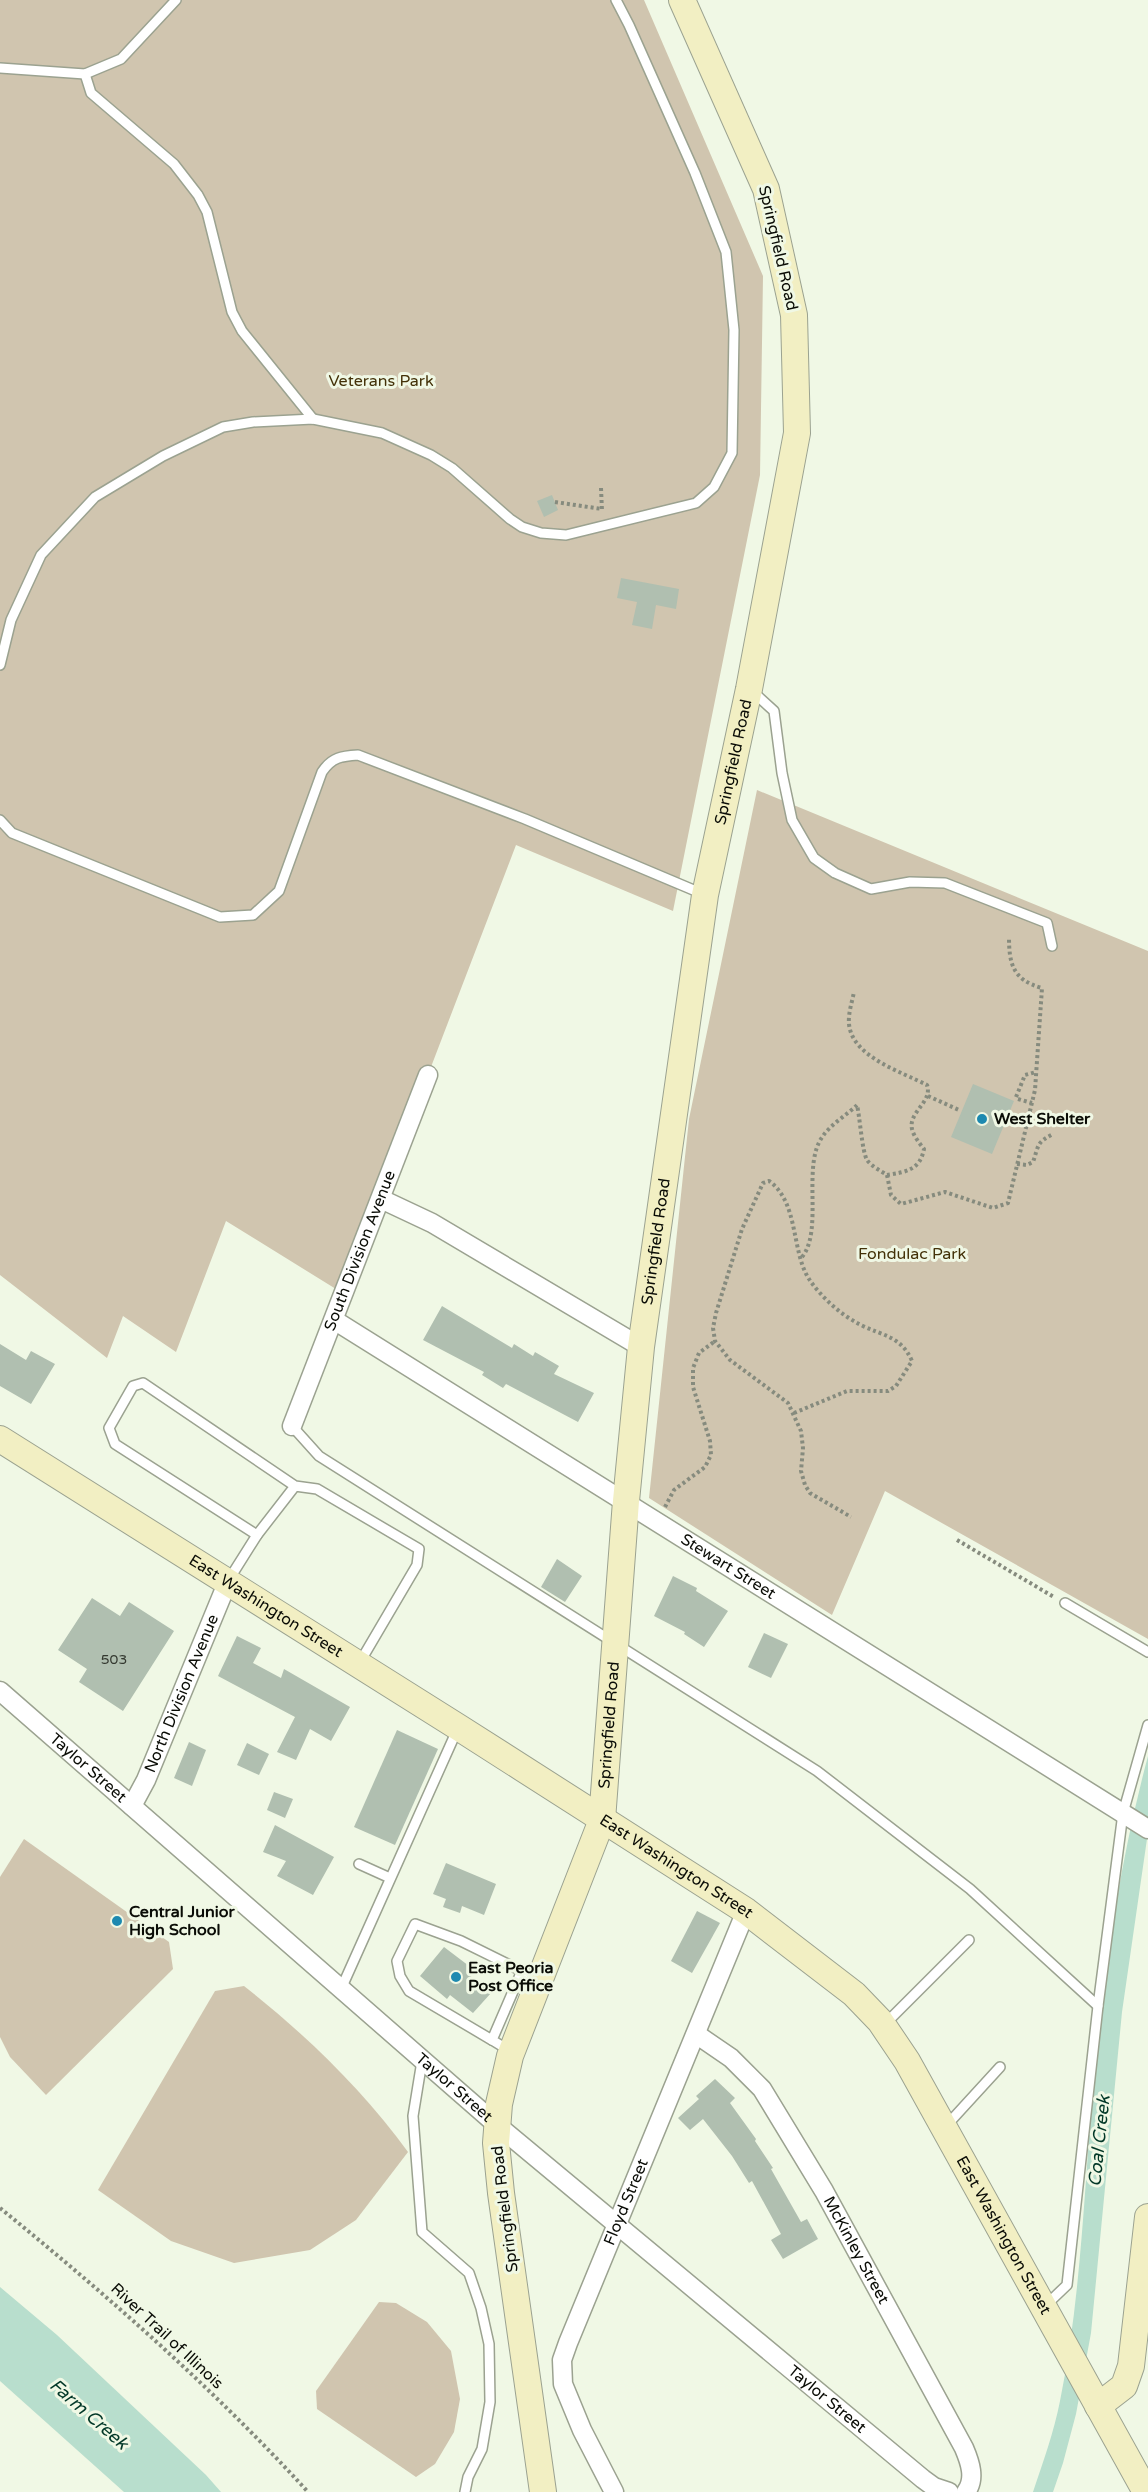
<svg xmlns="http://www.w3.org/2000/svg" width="1148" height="2492" font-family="'Varela Round',sans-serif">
  <rect width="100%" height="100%" fill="#f0f8e5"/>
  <g fill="#d0c5af">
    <path d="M0,0h644l119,276 -3,199 -87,436 -157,-66 -172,449 -118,-73 -50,131 -53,-36 -16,42 -107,-83z"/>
    <path d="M757,790l391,161v688l-263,-148 -53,124 -183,-117 40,-379z"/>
    <path d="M24,1839l145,103 4,27 -127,126 -36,-38 -10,-20v-160z"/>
    <path d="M244,1986c60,47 119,104 164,166l-52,68 -46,30 -76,13 -63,-22 -73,-51 117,-199z"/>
    <path d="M379,2302l17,1 31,19 24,29 9,48 -6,33 -19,32 -19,13 -99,-68 -1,-18z"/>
  </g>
  <g fill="#b8decd">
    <path d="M1148,1756v76l-26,180 -31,321 -15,81 -13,49 -10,29h-20c10,-30 21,-60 27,-91 21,-103 24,-209 33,-313 10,-111 26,-224 55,-332z"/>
    <path d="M0,2287l57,48 149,140 15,17h-97l-124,-111z"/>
  </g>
  <g fill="#b0bfb0">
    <path d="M552,495l6,15 -14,7 -7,-16z"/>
    <path d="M621,578l58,11 -3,20 -20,-4 -4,24 -20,-4 5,-23 -20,-4z"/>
    <path d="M973,1084l41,17 -22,53 -41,-17z"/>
    <path d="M442,1306l70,42 2,-4 19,12 2,-4 24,14 -5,8 40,19 -16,29 -72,-38 -3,4 -21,-13 2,-3 -61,-32z"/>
    <path d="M0,1344l26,16 5,-9 24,13 -24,40 -31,-18z"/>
    <path d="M557,1559l25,17 -17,26 -24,-15z"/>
    <path d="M673,1576l24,12 -1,3 32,20 -24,36 -20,-13 1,-2 -31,-16z"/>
    <path d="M92,1598l28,18 9,-14 45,29 -51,80 -44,-29 8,-13 -29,-19z"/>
    <path d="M764,1633l24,11 -17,34 -23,-11z"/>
    <path d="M237,1636l24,12 -8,15 28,15 3,-9 66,38 -19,34 -21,-12 -14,31 -19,-8 18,-35 -77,-41z"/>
    <path d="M397,1730l41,19 -43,96 -41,-18z"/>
    <path d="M189,1742l17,8 -14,36 -18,-8z"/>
    <path d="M247,1743l22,11 -10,21 -22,-10z"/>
    <path d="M274,1792l19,7 -8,19 -18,-8z"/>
    <path d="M275,1825l59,32 -21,38 -36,-19 9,-15 -23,-9z"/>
    <path d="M446,1863l50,21 -12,31 -22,-9 -2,7 -17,-6 3,-8 -13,-5z"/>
    <path d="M697,1911l23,12 -28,50 -21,-12z"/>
    <path d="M444,1947l29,22 -5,5 23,19 -18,20 -23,-18 -3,4 -27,-23z"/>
    <path d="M715,2079l20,19 -5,5 26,36 -1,2 18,27 -2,1 30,53 6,-3 11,20 -35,20 -12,-19 10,-6 -29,-53 -3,2 -17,-27 -29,-37 -13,11 -12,-12 21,-19 -3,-3z"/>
  </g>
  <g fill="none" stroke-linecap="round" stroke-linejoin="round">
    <defs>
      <g id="lane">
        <path d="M0,68l85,6 36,-15 55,-59"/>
        <path d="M85,74l6,19 83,71 24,31 9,17 25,100 10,19 71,88"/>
        <path d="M0,665l11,-45 30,-65 54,-58 68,-41 60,-29 30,-5 60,-3 69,14 49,22 21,13 58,51 12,8 19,6 25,2 130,-32 18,-16 18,-34 2,-123 -8,-78 -31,-79 -66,-148 -13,-25"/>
        <path d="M751,690l23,21 8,62 10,47 22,38 21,15 36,16 39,-7 35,1 102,40 5,23"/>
        <path d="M0,820l12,13 208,84 33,-2 26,-24 43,-119c10,-15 20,-16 36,-17l167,64 178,75"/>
        <path d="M292,1426l27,30 498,315 153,118 128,117"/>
        <path d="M295,1486l-38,49 -142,-91 -6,-16 24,-42 10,-3 152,103 22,3 102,60 -2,16 -57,97"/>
        <path d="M228,1581l29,-46"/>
        <path d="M1065,1603l83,49"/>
        <path d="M359,1864l31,14"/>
        <path d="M341,1989l117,-261"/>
        <path d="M885,2024l84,-84"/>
        <path d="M492,2040l-83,-49 -9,-15 -3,-15 18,-37 46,17 77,38"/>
        <path d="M510,2051l-18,-11 29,-67"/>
        <path d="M422,2061l-9,55 9,116 47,41 12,35 8,36 1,58 -8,47 -14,28 -3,15"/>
        <path d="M946,2126l54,-59"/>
        <path d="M1045,2306l22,-21 31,-279 25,-193 25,-88"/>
      </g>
      <g id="street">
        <path d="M381,1199l51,24 209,124"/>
        <path id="s1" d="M334,1320l814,509"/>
        <path id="s2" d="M292,1426l136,-351"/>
        <path id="s3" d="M0,1691l497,434 426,354 11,8 15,5"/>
        <path id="s4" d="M132,1806l14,-26 82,-199"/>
        <path id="s5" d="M696,2034l35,24 31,31 62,102 140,257c6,14 12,31 2,44"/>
        <path id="s6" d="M614,2492l-32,-62 -19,-46 -1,-24 6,-17 178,-432"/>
      </g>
      <g id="secondary">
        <path id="s7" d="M0,1439l458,288 288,184 108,83 26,27 27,40 239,431"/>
        <path d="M1098,2406l26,-20 7,-20 17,-149"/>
        <path id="s8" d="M543,2492l-42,-299 -5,-50 3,-39 11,-48 92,-236 24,-319 15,-154 64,-452 44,-206 48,-256 -3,-118 -28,-126 -84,-189"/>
      </g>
    </defs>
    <use href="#lane" stroke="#9ba290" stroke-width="12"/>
    <use href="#street" stroke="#9ba290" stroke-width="21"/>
    <use href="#secondary" stroke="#9ba290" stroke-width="28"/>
    <g stroke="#868b7e" stroke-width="4" stroke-dasharray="3 3" stroke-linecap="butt">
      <path d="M601,488l1,23"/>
      <path d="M555,502l47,7"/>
      <path d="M928,1096l31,14"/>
      <path d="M1016,1097l9,-22 11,-3"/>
      <path d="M1018,1099l14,4"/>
      <path d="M1017,1164l10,1 6,-3c6,-17 3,-19 20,-28"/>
      <path d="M887,1175l4,20 10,9 44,-12 48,16 15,-5 27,-113 7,-102c-29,-8 -33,-24 -33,-51"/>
      <path d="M802,1257c22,-27 -1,-93 21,-121 8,-12 24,-21 34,-31 3,13 5,46 10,55 4,6 14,11 20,15 19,-3 33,-5 37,-26 -4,-5 -11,-14 -12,-20 -4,-17 21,-27 15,-44 -25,-13 -75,-28 -78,-61 -1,-10 3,-22 5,-32"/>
      <path d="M794,1413l53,-22h41l8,-5 16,-25c-11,-25 -29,-25 -51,-36 -20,-10 -40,-28 -52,-46 -18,-28 -10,-77 -40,-98l-6,2 -21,46 -26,84 -3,15 2,13 15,19 58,43 13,28 2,17 -2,23 4,14 5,8 41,24"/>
      <path d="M665,1507l9,-17 31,-23 6,-12 -1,-14 -17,-54v-19l6,-15 16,-12"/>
      <path d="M957,1540l97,57"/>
      <path d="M0,2208c108,88 214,181 308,284"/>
    </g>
    <use href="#lane" stroke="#fff" stroke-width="9"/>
    <use href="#street" stroke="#fff" stroke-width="18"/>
    <use href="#secondary" stroke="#f2efc3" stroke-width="26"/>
  </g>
  <g fill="#1d89b0" stroke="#f0f8e5" stroke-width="2">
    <circle cx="982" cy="1119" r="6"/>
    <circle cx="117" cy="1921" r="6"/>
    <circle cx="456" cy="1977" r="6"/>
  </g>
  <g text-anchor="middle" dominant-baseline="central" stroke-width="6" stroke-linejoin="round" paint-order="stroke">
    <g font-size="14" fill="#343930">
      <text x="114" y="1659">503</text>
    </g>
    <g font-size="16" fill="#0a0c06" stroke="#f0f8e5">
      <text transform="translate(778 248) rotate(77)">Springfield Road</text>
      <text stroke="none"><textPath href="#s8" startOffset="1761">Springfield Road</textPath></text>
      <text stroke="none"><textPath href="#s8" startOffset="1275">Springfield Road</textPath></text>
      <text stroke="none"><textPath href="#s2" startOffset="188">South Division Avenue</textPath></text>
      <text stroke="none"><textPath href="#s1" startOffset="465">Stewart Street</textPath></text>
      <text stroke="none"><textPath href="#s7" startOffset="314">East Washington Street</textPath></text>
      <text stroke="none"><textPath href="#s4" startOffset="123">North Division Avenue</textPath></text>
      <text stroke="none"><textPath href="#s8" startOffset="789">Springfield Road</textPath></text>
      <text stroke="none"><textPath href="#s3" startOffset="117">Taylor Street</textPath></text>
      <text stroke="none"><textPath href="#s7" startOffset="800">East Washington Street</textPath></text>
      <text stroke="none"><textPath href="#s3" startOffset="603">Taylor Street</textPath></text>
      <text stroke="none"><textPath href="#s6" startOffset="314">Floyd Street</textPath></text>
      <text transform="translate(505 2209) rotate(-97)">Springfield Road</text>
      <text stroke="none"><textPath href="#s7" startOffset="1304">East Washington Street</textPath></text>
      <text stroke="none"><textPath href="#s5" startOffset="273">McKinley Street</textPath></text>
      <text transform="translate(167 2336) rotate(43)">River Trail of Illinois</text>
      <text stroke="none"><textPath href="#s3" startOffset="1089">Taylor Street</textPath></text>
    </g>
    <g font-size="16" fill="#433108" stroke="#f0f8e5">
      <text x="381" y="381">Veterans Park</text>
      <text x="912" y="1254">Fondulac Park</text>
    </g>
    <g font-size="16" font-weight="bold" fill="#0a0c06" stroke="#f0f8e5" text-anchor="start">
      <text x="994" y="1119">West Shelter</text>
      <text x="129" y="1912">Central Junior<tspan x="129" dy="18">High School</tspan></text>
      <text x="468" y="1968">East Peoria<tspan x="468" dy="18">Post Office</tspan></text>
    </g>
    <g font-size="18" font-style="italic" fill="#023828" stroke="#f0f8e5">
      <text transform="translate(1099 2141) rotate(-84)">Coal Creek</text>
      <text transform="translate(89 2414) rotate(41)">Farm Creek</text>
    </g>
  </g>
</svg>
